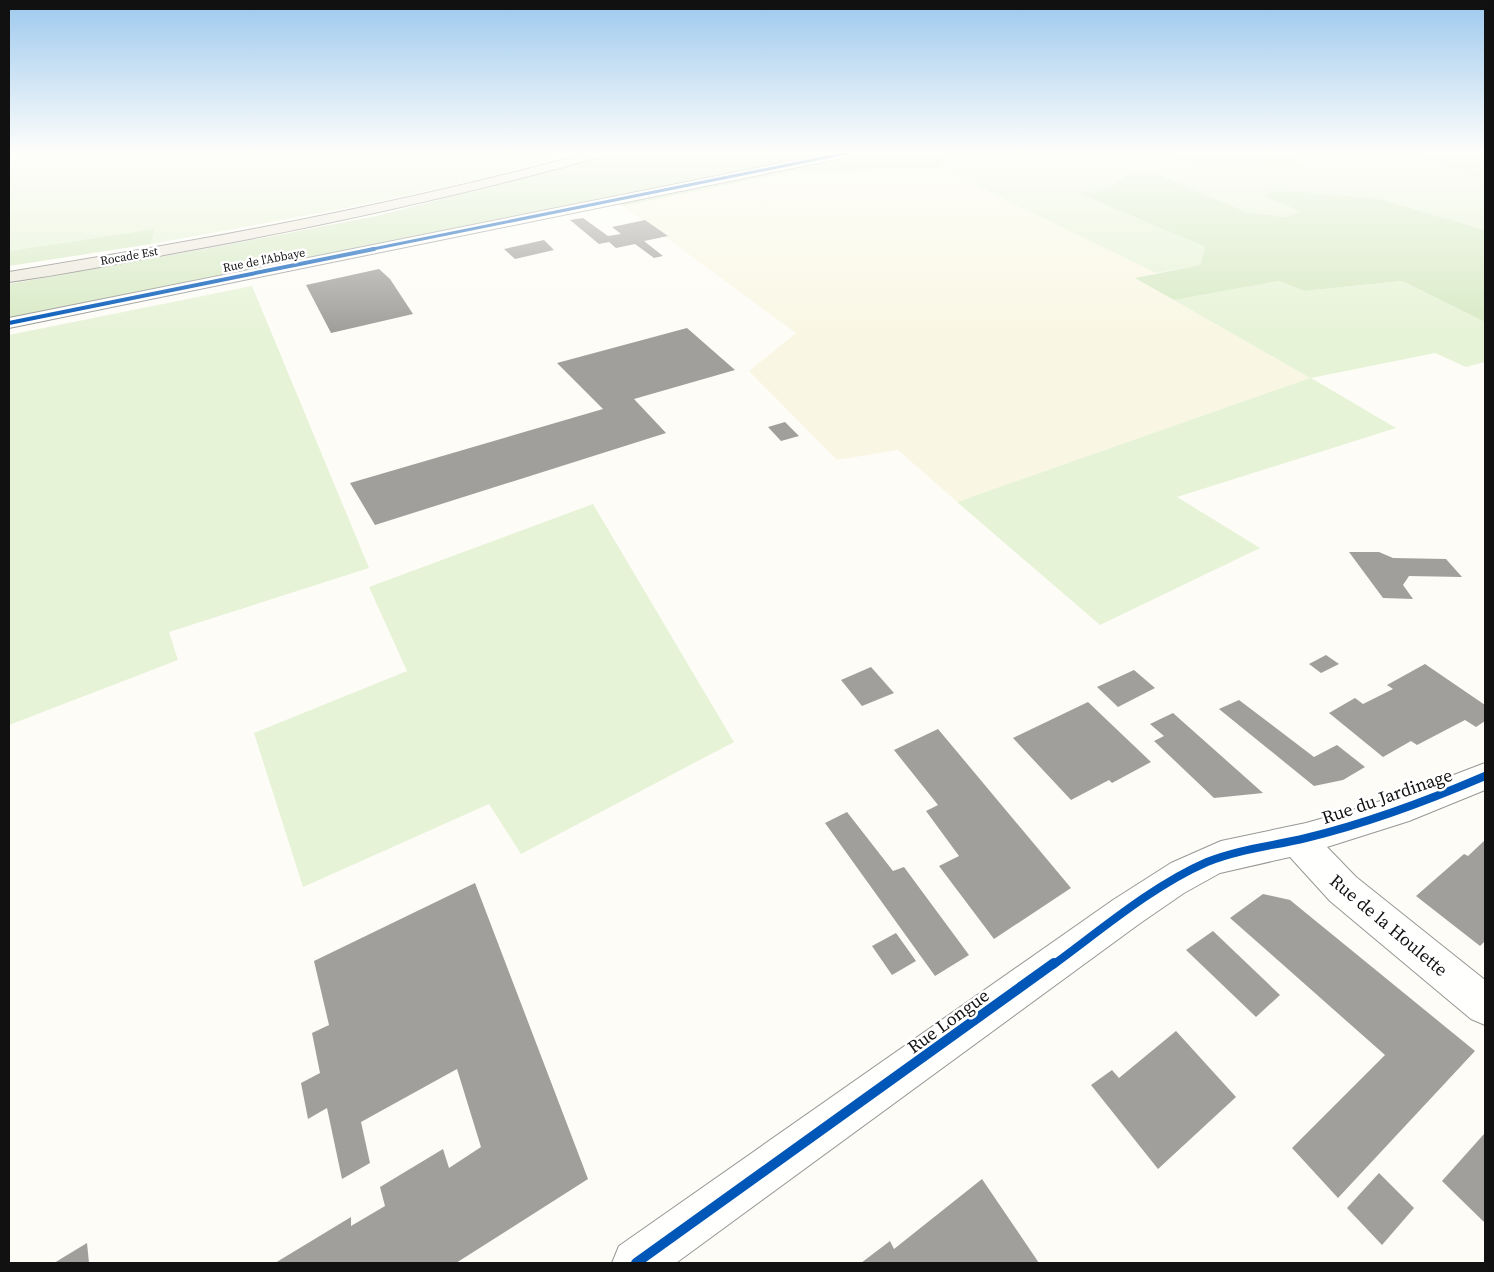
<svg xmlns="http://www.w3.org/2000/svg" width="1494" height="1272" font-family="'Source Serif 4',serif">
  <rect width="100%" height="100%" fill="#fdfcf7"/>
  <path fill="#f9f7e4" d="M940,168l216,105 -20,5 174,100 -353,124 -59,-52 -61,10 -88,-89 47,-38 -173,-127 168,-34z"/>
  <g fill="#e7f3d7">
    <path d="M9,153h566c-138,41 -282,65 -424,91l2,-15 -144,22z"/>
    <path d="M945,153h220l23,12 115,3 -18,-15h122l78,27v50l-109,-32 -106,-8 -4,7 35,14 -15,6 -40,-5 -86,-37 -31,-1 -17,12 -33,7 126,54 -5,18 -44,8 -216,-105z"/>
    <path d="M1279,281l25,10 98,-10 83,41v40l-19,5 -31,-14 -124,25 85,50 -219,69 83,51 -160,77 -143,-123 353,-124 -136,-78z"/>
    <path d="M252,286l117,282 -200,64 9,28 -169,65v-390z"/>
    <path d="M593,504l141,238 -213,112 -32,-50 -186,83 -49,-154 153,-62 -38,-84z"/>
  </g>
  <g fill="#d8eac5">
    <path d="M621,153h324l-5,15 -149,4 -168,34 -12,-9 -602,121v-34l207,-37 160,-31z"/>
    <path d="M1165,153h120l19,15 -116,-3z"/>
    <path d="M1407,153l78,4v23z"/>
    <path d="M1129,174l31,1 86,37 40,5 14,-6 -34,-14 4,-7 106,8 109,32v92l-83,-41 -98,10 -25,-10 -105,19 -39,-22 65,-13 5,-18 -127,-54 34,-7z"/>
    <path d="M154,229l-3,15 -142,22v-15z"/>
  </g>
  <g fill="#a19f9c">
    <path d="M583,218l25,18 13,-2 -9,-7 33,-7 23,16 -24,5 19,15 -9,2 -19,-14 -19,4 -7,-6 -10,2 -29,-24z"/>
    <path d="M544,240l10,10 -39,9 -11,-10z"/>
    <path d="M379,269l11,10 23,35 -82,19 -25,-48z"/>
    <path d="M687,328l48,42 -101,29 32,34 -291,92 -25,-42 253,-74 -46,-46z"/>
    <path d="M785,422l14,14 -18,5 -13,-14z"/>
    <path d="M1349,552h30l14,6 53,1 16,18 -53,-1 -6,9 10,14 -30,-1z"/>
    <path d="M1326,655l13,9 -18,9 -12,-9z"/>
    <path d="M1425,664l60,41v16l-9,6 -11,-7 -48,25 -6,-4 -28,16 -54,-44 26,-15 8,6 30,-15 -6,-4z"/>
    <path d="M871,667l23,26 -32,13 -21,-26z"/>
    <path d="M1134,670l21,18 -37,19 -21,-20z"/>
    <path d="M1239,700l75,57 23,-12 28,22 -22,13 -29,6 -95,-77z"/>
    <path d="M1088,702l63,60 -39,21 -3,-3 -38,20 -58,-62z"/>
    <path d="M1173,713l90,80 -49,5 -60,-57 10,-5 -14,-12z"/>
    <path d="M938,729l133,159 -77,51 -55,-73 20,-10 -33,-45 12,-6 -44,-55z"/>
    <path d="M847,812l46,59 11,-4 65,88 -34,21 -110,-153z"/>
    <path d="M1484,841l1,2v98l-5,5 -64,-50 48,-42 4,2z"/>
    <path d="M475,883l113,296 -132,84h-181l76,-46v9l34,-20 -5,-19 63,-38 6,19 32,-21 -24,-78 -96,53 9,41 -28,16 -15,-71 -19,11 -7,-36 19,-10 -8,-40 17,-8 -15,-64z"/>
    <path d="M1263,894l27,6 185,151 -137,147 -46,-50 93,-93 -155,-137z"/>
    <path d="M1213,931l67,64 -24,22 -70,-67z"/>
    <path d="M896,933l20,28 -24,14 -20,-29z"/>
    <path d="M1176,1031l60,66 -78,72 -67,-84 21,-15 7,8z"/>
    <path d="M1484,1134l1,1v88l-43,-42z"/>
    <path d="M1379,1173l35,35 -32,37 -35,-37z"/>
    <path d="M982,1179l57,84h-178l29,-22 4,8z"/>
    <path d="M87,1243l2,20h-35z"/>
  </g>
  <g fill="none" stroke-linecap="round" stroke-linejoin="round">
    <defs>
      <g id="minor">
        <path d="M831,153h22l-6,4 -838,171v-10z"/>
        <path d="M1485,763v27l-76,31 -82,26 29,30 129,103v45l-14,-6 -141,-118 -40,-44 -70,16 -36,20 -45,31 -463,339h-64l7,-17 494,-346 58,-37 50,-22 85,-18 46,-13 60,-19z"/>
      </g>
      <path id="major" d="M588,153h18l-2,3c-140,39 -281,70 -424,96 -57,11 -114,22 -171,30v-10c195,-32 388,-67 579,-119z"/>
    </defs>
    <use href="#minor" stroke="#979795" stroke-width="2"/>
    <use href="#major" stroke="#858482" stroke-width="2"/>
    <use href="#minor" fill="#fffffe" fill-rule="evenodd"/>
    <use href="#major" fill="#ede9dc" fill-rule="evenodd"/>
    <defs>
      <path id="cycleway-far3" d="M368,250l479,-97"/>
      <path id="cycleway-far2" d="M9,323l365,-74"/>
      <path id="cycleway-far1" d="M1053,965c48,-35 99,-79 154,-103 32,-13 66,-16 99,-24 62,-15 121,-37 179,-62"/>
      <path id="cycleway" d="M636,1263l418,-300"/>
    </defs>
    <use href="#cycleway-far3" stroke="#fff" stroke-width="4.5"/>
    <use href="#cycleway-far2" stroke="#fff" stroke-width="5.5"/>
    <use href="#cycleway-far1" stroke="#fff" stroke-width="11"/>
    <use href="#cycleway" stroke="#fff" stroke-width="13"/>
    <use href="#cycleway-far3" stroke="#0057b8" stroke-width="3"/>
    <use href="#cycleway-far2" stroke="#0057b8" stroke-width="4"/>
    <use href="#cycleway-far1" stroke="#0057b8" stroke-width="8"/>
    <use href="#cycleway" stroke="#0057b8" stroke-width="10"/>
  </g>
  <linearGradient id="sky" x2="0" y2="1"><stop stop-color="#9dc9ee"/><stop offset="0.46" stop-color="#fefefb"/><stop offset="1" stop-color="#fefefb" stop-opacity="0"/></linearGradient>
  <rect width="1494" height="331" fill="url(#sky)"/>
  <g text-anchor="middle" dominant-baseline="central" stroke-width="5" stroke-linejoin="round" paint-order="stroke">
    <g font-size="12" fill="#111" stroke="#fff">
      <text transform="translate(129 256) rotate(-10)">Rocade Est</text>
      <text transform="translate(264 260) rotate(-11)">Rue de l'Abbaye</text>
    </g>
    <g font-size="18" fill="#111" stroke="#fff">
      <text transform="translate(1387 796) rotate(-19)">Rue du Jardinage</text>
      <text transform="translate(1389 925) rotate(40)">Rue de la Houlette</text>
      <text transform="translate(948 1021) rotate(-36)">Rue Longue</text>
    </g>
  </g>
  <rect width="1494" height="1272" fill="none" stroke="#111111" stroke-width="20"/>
</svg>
